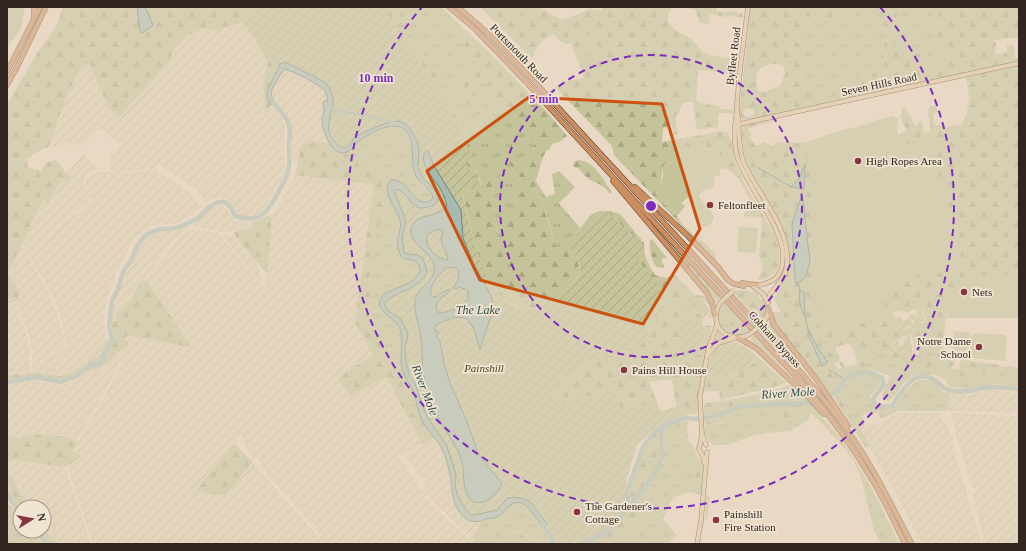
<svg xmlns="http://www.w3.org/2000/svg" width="1026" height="551" font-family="'Times New Roman',serif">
  <defs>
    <pattern id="farmland-furrows" width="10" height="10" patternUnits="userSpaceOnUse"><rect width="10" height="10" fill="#dcd0b2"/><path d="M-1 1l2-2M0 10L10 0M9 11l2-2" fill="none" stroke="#bdb299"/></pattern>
    <pattern id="grass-tufts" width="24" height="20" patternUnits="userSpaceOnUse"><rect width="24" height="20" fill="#c4c399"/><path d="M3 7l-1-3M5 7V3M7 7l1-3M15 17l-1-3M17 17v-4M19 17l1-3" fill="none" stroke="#a9a783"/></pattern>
    <pattern id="forest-firs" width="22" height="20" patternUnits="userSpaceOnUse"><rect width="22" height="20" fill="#c4c399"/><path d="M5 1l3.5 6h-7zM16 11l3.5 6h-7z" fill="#a9a783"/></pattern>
    <pattern id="garden-furrows" width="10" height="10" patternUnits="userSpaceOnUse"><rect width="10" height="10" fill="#c4c399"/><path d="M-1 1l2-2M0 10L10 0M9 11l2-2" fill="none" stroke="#a9a783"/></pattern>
  </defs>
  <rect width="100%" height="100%" fill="#e8d8c4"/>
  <g fill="url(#farmland-furrows)" fill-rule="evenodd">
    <path d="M244,21l24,41 -5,22 3,28 -6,5 -13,-3 14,4 11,-10 4,2 6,8 3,7 -1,17 1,22 -1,11 -19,33 -7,7 -10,3 -10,-4 -5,-8 -11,-9 -12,2 -4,5 -4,-7 -5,-1 2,-5 15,-16 4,-6 -19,22 -35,-23 -2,-2 -5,-2 -1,5h-10l-18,3h-17l-1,-19h7l2,-9 -17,-14 -1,1 -3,-3 -11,13 -1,-1 -2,2v2l-14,1 -4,-3 -2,4 -16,2 17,-48 17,-36 8,1 28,53 51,-56 3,-11 11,-13 12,-6 9,-3 9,1z"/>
    <path d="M286,69l15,6 19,11 5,5 3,10 -5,4 1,7 -3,8 4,16 4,6h-22l-6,4 -3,16 -6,-1v-33l-5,-12 -7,-10 -6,-4 -3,-10 10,-20z"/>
    <path d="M84,155l13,14 -10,4 -4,9 8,14v-3l-6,-10 4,-7 4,-2 5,-2 31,1 16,-3 11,1 35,22 11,14 -14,10 -14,7 -23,1 -18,15 -16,31 -10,27 -3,15 2,26 -5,15 -30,19 -10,3 -29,-3v-7l36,-19 -9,-37 -10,-20 -19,-33 32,-35 21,-12 8,-8v-5l-4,7 -27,18 -26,30 -5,4 -7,-13 21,-44 5,5 14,-26 7,6 3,-6 -6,-5z"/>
    <path d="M295,175l79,10 -19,134v5l18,31 -36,23 13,18 37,-19 35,67 12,-6 8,10 7,22 3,26 8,17 6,6 11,3 4,-1 -3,5 -5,15 -45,-45 -6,-1 -2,-2 6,-9 -21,-28 17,-10v-2l-23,13 22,33 -2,4 56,50h-382l-26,-78 12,-8 -7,-5 48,-84 1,-19 5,-3 2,-6 -4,-1 3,-5 61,12 3,-1 -45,-66 25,-32 13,-14 8,-5 26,4 47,57 7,-73 3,-6 11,-18zM241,436l12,24 5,-3 5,12 58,66 -3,2 -66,-75 -25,32 -30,-4z"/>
    <path d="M219,205l9,5 1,3 7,8 15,2 4,4 -21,5h-13l-28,-6v-3l20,-16z"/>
    <path d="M189,226v2l-14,11 -31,41 -4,1 -15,29 -7,5 -3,7h-3l2,-20 11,-27 8,-12 9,-22 15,-9 20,-1z"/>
    <path d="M222,235l11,1 26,31 2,17z"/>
    <path d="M21,244l28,50 8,19 7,26 1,8 -33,18v-10l-3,-20 -13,-34 2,-1 -10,-27z"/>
    <path d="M14,302l12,32 3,14 1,25 -23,3v-72z"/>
    <path d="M119,352v15l-4,7 -11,-8 7,-8z"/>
    <path d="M106,368l8,6 -37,67 -10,-5 -32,-2 -14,4 -14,-1v-53l24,-5 24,6h6l10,-3 19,-13z"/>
    <path d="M996,390l17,3h6v20l-72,-2 3,-19 19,3 12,-4z"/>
    <path d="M900,413h40l13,26v7l28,98h-59l-27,-52 -36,-64 1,-2 14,-1z"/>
    <path d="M952,413l67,3v128l-32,-1 -2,-1 -12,-46 3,-5 -6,-8 -11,-40 -3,-7z"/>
    <path d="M7,459l58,8 26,77h-30l-10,-6 -7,-9v-22h-17l-14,-28 -6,-8z"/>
  </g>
  <g fill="url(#grass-tufts)">
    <path d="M392,7h49l18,17 12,45 -27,18z"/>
    <path d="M497,7h43l2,2c-9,4 -24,14 -33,9 -4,-2 -9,-8 -12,-11z"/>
    <path d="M847,7h37l2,20v11l-3,12 1,7 -1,14 -39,9 -3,17 -33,-1 -9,-25 16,-30 -19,1 8,-25 18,1 24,-4z"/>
    <path d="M903,7h35l3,14 -3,10v13l4,6 -2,14 -5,4 -9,1 -3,-5v-8c-10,-6 -23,-2 -30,-9 1,-12 -1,-32 10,-40z"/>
    <path d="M483,79l52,56 1,4 -10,35 -2,1 -23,-35 -21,-9 16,13 26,39 -24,58 -6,-40v-7l7,-24 -2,-2 -14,18 -13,-26 -1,-23 -10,-15 -10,-22c1,-5 4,-7 9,-8l6,8 21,13 -18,-24 1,-4 6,-5z"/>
    <path d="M395,126l7,2 5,5 6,20 1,17 8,15 9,8 2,5 -3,3c-15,5 -15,-7 -24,-15 -2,-2 -6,-4 -8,-6l-10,5 -1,4 -15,-20 -30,-16 8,-3 11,-11 13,-7z"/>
    <path d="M559,171l16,16 -16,16 21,25 -16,22 -3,2h-4l-1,-4 -9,-33 -4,-11 -2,-5 -10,-7 2,-2 3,-9 10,16 9,-3 -3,-20z"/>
    <path d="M391,202l9,17v7l-3,12 9,21 10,2c6,5 4,11 1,16l-37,31 3,3 12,11 6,10v20l1,17 11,22 6,19 -11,7 -2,-3 4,-5 -42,-96 6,-20 -5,-15 3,-9 4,-37 7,-12 2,-10z"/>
    <path d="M707,208l3,2 4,8 -3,6 -5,3 -3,-1 -9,-11z"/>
    <path d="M721,305l16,27 9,2c-13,6 -31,-5 -29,-20 1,-3 2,-6 4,-9z"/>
    <path d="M719,329l2,6 8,3 -17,9z"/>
    <path d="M917,339h7l3,9 6,3v5l-6,3 -4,-4 -4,1z"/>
    <path d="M881,349l12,4v8l75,17 22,-5 16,-2 13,1v14l-26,-2 -21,5 -22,-2c-2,-2 -4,-6 -6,-8 -11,-8 -30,-6 -39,3 -7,7 -8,14 -17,19l-6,-2 1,-8 8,-15 -16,-5 -8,-1 -2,-8 7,-10z"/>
    <path d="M837,368l4,12 -4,9 -7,5 -6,-9 5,-2z"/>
    <path d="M868,374l12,5 1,5 -11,12 3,10 5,3 18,-3c8,-13 20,-35 39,-23 3,2 6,6 8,9h7l-3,19h-49l-17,8 -3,-6 -15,1 1,12 -6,-1 -21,-33 9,-12 6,-3z"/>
    <path d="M765,406l10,15 35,-9 -2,8 -18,11 -14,1 -20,3 -16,5 -9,4 -10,1h-8l-4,-3 -4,-8v-9l16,-2 21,-12 -2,-3z"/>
    <path d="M686,421h3l-2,7 2,14 6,6 1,7 6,8 -7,3 -5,26 -17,5 -10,22 14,16 -9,9h-46l1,-11c3,-1 6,-2 9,-4 10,-7 21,-31 16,-43l6,-4 11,-16c-3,-4 -1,-5 -1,-9 -1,-17 2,-22 12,-35z"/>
    <path d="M840,438c24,34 42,68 59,106h-18l-7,-13 -13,-54 -8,-18 -16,-19z"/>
    <path d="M707,494l3,4 -3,21 -2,1z"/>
    <path d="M514,502c2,0 4,0 6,1 11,3 24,27 30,36l-10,3 -25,-11 -9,8v5h-31l-2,-2 5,-16 3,-5c5,-2 10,-2 14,-3 8,-3 12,-12 19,-16z"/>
    <path d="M7,506l9,12 4,3v10h5l-2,5 2,1 5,-6 6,5 6,8h-35z"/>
  </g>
  <g fill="url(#forest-firs)" fill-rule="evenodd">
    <path d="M63,7h74l3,24 13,-6 -8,-18h153l-18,57 -13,27v7l4,7 -4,7h-1l-3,-28 5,-22 -24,-41c-10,3 -21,8 -31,9 -3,0 -6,-1 -9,-1 -18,3 -30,17 -35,33l-51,56 -10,-12 -18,-41 -8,-1 -17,36 -17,48c-9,1 -14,6 -21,12l1,7 13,4 4,-8 11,-3 10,13 6,5 -4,6 -6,-6 -14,26 -5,-5 -35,74 12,19 -2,8 -11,4v-200l33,-55 17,-24z"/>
    <path d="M380,7h12l53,80 26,-18 -12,-45 40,38 48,50 20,24 -8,6 -6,1 -3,4v2l-4,2 -3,6 -10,33 -2,2 10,7 2,5 14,47c6,1 7,-1 9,-5l25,-31c9,-7 19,-4 29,-1l24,29c0,13 4,21 11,32l11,3 9,-3 20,20 10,1 5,9 -8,-5 -21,7 23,8 -2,10 7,1 2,-5 -1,5 2,1 -11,52 -4,35h-8l-19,7 8,-11 -3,-11 -3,-20 -23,3 9,23 -32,4 -64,-3 -13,-14 48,-37 15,1 12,-5 8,2 15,-35 -78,-72 8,9 3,17 -8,13 -5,3 -33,22 -6,3 -27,-16 -16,-24 -11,-31 -12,-51zM483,79l52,56 1,4 -10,35h-2l-23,-34 -21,-18 -4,4 4,5 16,13 26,39 -24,58 -6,-40v-7l7,-24 -2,-2 -15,18 -12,-26 4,-13 -15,-25 -10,-22c1,-5 4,-7 9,-8l17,22 9,2 1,-3 -18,-24 1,-4 6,-5zM695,322l6,1v4l6,1 -6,25 -2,2 -13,1z"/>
    <path d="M480,7h17c3,3 8,9 12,11 9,5 24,-5 33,-9l20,11 14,-5 14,-6 11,2 3,-4h68c-13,20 9,24 20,33 4,3 7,9 11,12 9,5 26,6 36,6l-2,27h-2l-3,-3 -3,-9 -31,-3 -2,30 4,3 19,3v3h14v4h-15v14l-21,3 -4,-28h-5l-6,2 -3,9 -4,4 3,17 -4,1 -3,-10 -8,3 -1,14 61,-11 5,2c6,11 5,26 11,38 7,17 17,32 27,48 4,7 9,15 11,22 6,17 2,39 -19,39l5,-13 -4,-11 3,-38 -18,-2 5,-18c-7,-13 -12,-28 -28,-30l1,-11 -8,-7 -32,-3 -19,20 -3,19 7,22 10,8 4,7 13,13 9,6 12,11 1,8 -102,-106 -2,-9 -56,-58 7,-6 21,-4 -13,-35c-9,4 -11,-4 -18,-9 -7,4 -13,8 -17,15 -2,3 -1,6 -4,9z"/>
    <path d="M677,7h40v5l12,-1 13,2 1,5 -10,-2 -6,1 -17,-3 -2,10 -8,-1 -5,-14z"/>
    <path d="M750,7h66l4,2 5,-2h22v7l-4,6 -39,-3 -7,25 18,-1 -16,30 9,24 33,2 3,-17 39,-9 1,-14 -1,-7 3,-12v-11l-7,-3 5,-9v-8h19c-11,8 -9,28 -10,40 7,7 20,3 30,9v8l3,5 9,-1 5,-5 2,-13 -4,-6v-13l3,-10 -4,-14h82v31h-10l-15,2 2,4 -1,11 12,-3 1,6h11v4l-207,44 -52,12 -17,2 -3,-4v-9zM770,64h7l6,2 2,8 -5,12 -16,6 -6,-1 -1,-4 -1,-13 5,-6zM745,109h9v5l-2,2 -6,1 -3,-3 -1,-2z"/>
    <path d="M1019,65v212l-20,-3 -49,19 -5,30 -2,35 13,4 -5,5 2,2h6l2,-9 39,5 1,2 10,-1 6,2 2,-2v6l-13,-1 -16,2 -22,5 -75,-17v-8c-15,-5 -18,-5 -28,9l2,8 -17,4 -9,6 -3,-11 4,-1 -3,-5 3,-2 4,6 11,-3 -2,-10 -4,-9 -5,-1 -10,3v5l3,2 1,6 -5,4 2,4 -8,15 -5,2 -45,-57 -5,-10 -1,-6h8l-7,-13c5,-13 14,-18 15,-33 5,-36 -27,-71 -41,-102 -5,-11 -6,-24 -7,-36l6,-5 31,-7v4l-30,8 3,8 -2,1 7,9 8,-4 11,5 2,7 5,-1 -2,-11 24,1 32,-11 29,-7 12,-5 15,-4 7,3 -2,2 1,14 8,-5 -6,-15 2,-2v-7l5,4 1,5 2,-1 4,11h3l4,-5 3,13 7,-2 -3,-20 2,-5h6l2,6 -5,2 2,12 7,-2 2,4 18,-4c9,-18 8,-28 4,-47zM801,198l2,1 7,64 -5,15 -7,5h-2l-1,-5 -3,-53 4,-14zM922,308l4,11 -3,4h-2l-7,-9 -4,1v3l4,3v3l-5,4 -7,2 -4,-4 -6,-14 8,-1 9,2 4,-4 2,2zM910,335l2,1 3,13 3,-1 -1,-9h7l3,9 6,3v5l-2,2h-4v1l-4,-4 -7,1 -2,-6h-1v5l-3,3 -8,-5 -3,2 -5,-6 -2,-6 9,-4v-2z"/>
    <path d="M307,142h22l4,6 4,4 12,3 38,23v12l4,12 -6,8 -2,10 -7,12 -4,37 -3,9 5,15 -6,20 4,11 40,78 -2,7 -4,5 -19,-37 -37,19 -13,-18 36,-23 -18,-32v-4l19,-134 -79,-10 6,-29z"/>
    <path d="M578,160c17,1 25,20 34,32l-2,1 -9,-8 -13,-6 -10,-11 -4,-1 -1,-4z"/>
    <path d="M267,216l5,1 -5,55 -4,-2 -28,-34 -1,-4 21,-5 -4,-4z"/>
    <path d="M662,234l59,64 -7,5 -3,-8 -50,-59z"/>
    <path d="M652,239l15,19h-4l-1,3 2,7 -8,-1c-5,-9 -7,-17 -6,-27z"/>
    <path d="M146,280l45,66 -2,1 -62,-12 -3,5 5,2 -3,5 -15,11 -9,10 -12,1 2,-3c4,0 9,-1 12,-4 5,-6 9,-16 9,-24 0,-6 -2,-10 -1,-16h3l3,-11 7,-1 16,-29z"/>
    <path d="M738,290h10l3,3 3,-2 4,3 1,5h5c2,9 3,16 -4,23l-26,-29z"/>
    <path d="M724,302l27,28 -5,4c-12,-3 -22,-15 -26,-27z"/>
    <path d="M769,322l2,1 26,34 -3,2 -30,-33z"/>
    <path d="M754,335l32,36 -34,-30 -1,-3z"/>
    <path d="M106,339l3,1 -8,20 -35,18 -7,2 -20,-4 -32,3v-3l25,-3 29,3 10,-3 30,-19z"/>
    <path d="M760,359l26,24 -9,3 -56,14 -2,-9h-15l2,-14 13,2 21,-8z"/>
    <path d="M790,385l18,16c-21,4 -44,0 -65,3 -14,2 -25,11 -39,12v-13c24,-2 48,-7 71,-13 6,-1 10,-4 15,-5z"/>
    <path d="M837,392l20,32 13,22 -4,2 -34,-53z"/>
    <path d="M811,404l29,34 -3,2 -20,-22 -7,-6 -35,10 -10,-16z"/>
    <path d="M740,408l2,3c-11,10 -23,12 -37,14l-1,-5 11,-1z"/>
    <path d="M419,410l3,11 12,17 -12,6 -14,-27z"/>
    <path d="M676,422l-10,14 -2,8 -1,-6 3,-11z"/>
    <path d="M661,430c-2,10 1,21 0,29 -3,13 -19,30 -29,39h-3c1,-11 11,-42 16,-52 4,-6 9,-13 16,-16z"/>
    <path d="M35,434l33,3 10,5 -6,10 8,3 -1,3 -13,9 -59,-8v-22l14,1z"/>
    <path d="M234,443l18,19 -25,32 -11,1 -20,-4z"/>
    <path d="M663,463l2,3 -3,10 -14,10c5,12 -6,36 -16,43 -3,2 -6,3 -9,4v10l-37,1 18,-9 12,-9 12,-17 26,-32z"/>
    <path d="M702,463l2,7 -2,25 -12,-3 5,-26z"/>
    <path d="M7,471l6,8 14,28h-7v2c-9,-13 -13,-22 -13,-38z"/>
    <path d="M7,501l2,3 11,10v7c-8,-5 -13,-11 -13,-20z"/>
    <path d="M44,529l7,9 10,6c-14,0 -15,-1 -22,-13h5z"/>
    <path d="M510,530l30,12 10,-3 2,5h-46v-5z"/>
  </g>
  <g fill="#c4c399">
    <path d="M7,7h18l-3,17 -4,10 -11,12z"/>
    <path d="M232,7h18l-9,10z"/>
    <path d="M596,33l3,25 -11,1 -3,-25z"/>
    <path d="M1007,45h6l2,12 -7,1z"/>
    <path d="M894,118l6,28 30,-6 33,125 -74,18 -9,38 -61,9 -2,-30 -3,-109 -10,-48 32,-11z"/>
    <path d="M780,142l2,11 -5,1 -3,-11z"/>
    <path d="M682,147l32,3 9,8 -4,18h-4l-2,12 -11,3 -3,6 8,10 -10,6 -6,-9 2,-2 -5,-5 -7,6 4,3 -8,10 -10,-8 -10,-12 6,-20v-9l8,-16z"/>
    <path d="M739,227l19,1 -2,25 -19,-1z"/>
    <path d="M999,274l20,3v41h-73l4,-25 29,-17z"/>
    <path d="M922,309l3,12 -6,1 -3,-11z"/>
    <path d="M954,331l16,1 -3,28 -15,-2z"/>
    <path d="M974,333l31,2v3h2l-2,23 -35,-3 1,-23h3z"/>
  </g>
  <g fill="url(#garden-furrows)">
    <path d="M254,7h129l60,90 25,49 1,5 -4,6v4l14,24 -17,8c9,35 22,120 72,117l33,-22 5,-3 7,-10 1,-7 -3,-13 -9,-9 40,-34 36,33 -7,13 35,48c-27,4 -20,33 -38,46l-12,-1 -10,5h-5l-10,-1 -48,37 13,14 24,-13 5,5 4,1 7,-3 12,-8 6,20 37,-6 3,9 19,-5 2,11c-7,2 -21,7 -27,12 -7,5 -8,11 -17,15 -6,23 -14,38 -11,62 -3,5 -6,10 -9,14 -15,15 -39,24 -61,24l-9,-20 -9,-13 -11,-11 -24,2 -6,8 -22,5h-4c-12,-10 -17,-24 -15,-39l-21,-47 -10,-17 -10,-29 -5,-5 -4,-16v-20l-6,-24c-7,-4 -15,-7 -15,-16 8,-7 14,-7 23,-12 6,-3 12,-10 17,-14l-8,-21 -11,-1 -2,-2 -2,-15 4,-16 -12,-30 2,-2c19,6 11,28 40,15v-14c-6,-5 -15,-11 -16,-19 -3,-13 1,-32 -10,-43 -4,-3 -13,-5 -18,-8l-36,17 -8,10h-6l-7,-5 -6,-11v-14l4,-15 -5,-16 -5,-5 -38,-19 -5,2c-16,-12 -27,-28 -39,-44z"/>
    <path d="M689,299l13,1 10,13 -1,5h-2l1,-5h-3v3h-3v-2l-24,-7z"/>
    <path d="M909,315l4,10 -13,5 -5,-12 5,-2 2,5 7,-2z"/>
    <path d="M679,317l22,6v4l6,1 -7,26 -14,2 -6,3z"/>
    <path d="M910,335l3,23 -11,-4 -3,1 -4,-6 -2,-7 5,-1 2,5 4,-2 -1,-4 2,-1v-2z"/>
    <path d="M730,341c14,3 19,8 30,18l-20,12 -21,8 -13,-2c3,-15 6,-33 24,-36z"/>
  </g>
  <g fill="#a5bbb2" stroke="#6d887e" fill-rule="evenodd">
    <path d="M137,7h8l8,18 -11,8 -2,-2z"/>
    <path d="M285,62l38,19c25,22 -7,42 12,61 2,3 7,6 10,6 5,-1 7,-8 10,-11 5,-4 37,-17 42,-16 13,1 21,19 22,30 0,7 -2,15 1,21 4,13 24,17 16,32 -29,13 -21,-9 -40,-15l-2,2 12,30 -4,16 2,15 2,2 11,1 6,3 4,14c-8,18 -29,18 -42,30v3l2,5 13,8 6,11 2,6 -3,13 1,14 4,15 5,6 10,29 10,17 11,15 8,23 2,9 -1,9 2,9 7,13 7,8h4l22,-5 10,-12c26,-3 26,9 40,26l-2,3h-2c-6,-7 -13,-21 -22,-24 -11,-3 -15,8 -22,13 -4,2 -8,2 -12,3 -8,2 -15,5 -22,-1 -15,-13 -12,-31 -16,-48 -2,-8 -4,-16 -8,-23 -5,-9 -13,-16 -18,-24 -5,-9 -6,-22 -10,-32 -3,-7 -9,-14 -11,-22 -3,-12 3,-32 -3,-42 -6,-11 -29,-18 -15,-33l27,-12 9,-10c0,-19 -15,-7 -20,-18 -7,-14 3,-24 0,-34 -3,-11 -20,-29 -9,-40 20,-2 20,28 39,21l3,-3c-2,-10 -14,-14 -18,-24 -5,-13 1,-33 -10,-44 -10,-11 -38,4 -47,12 -4,3 -6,8 -11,10 -15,6 -25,-21 -25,-32 -1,-3 1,-5 2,-8 0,-3 -1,-7 -1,-10l3,-2 2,1c-1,-3 -1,-7 -3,-9 -4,-8 -31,-20 -40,-23 -3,2 -13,19 -14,23 0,3 2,7 3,10l-3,3 -4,-7v-7l13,-27z"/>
    <path d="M426,151h2l6,15 27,44 2,28 11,27 17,31 2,7v7l-13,39 -6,-20 -7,-10c-10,-5 -23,2 -32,7v5l4,1 -1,3 -2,1 4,5 4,22 6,20 16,36 12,34 5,7 19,23c-4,9 -9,16 -19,19 -20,5 -19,-21 -20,-34 -1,-5 -2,-10 -4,-15 -6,-12 -14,-23 -20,-34 -8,-15 -12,-31 -16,-47 -2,-13 0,-26 -3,-39 -1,-10 -7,-23 -5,-33 3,-14 22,-19 19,-34 -3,-17 -29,-22 -22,-40 6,-14 25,-7 35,-20 -1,-6 -4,-12 -7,-18 -6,-9 -23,-25 -14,-37zM440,229l3,2c-4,11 0,15 5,26l-1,3c-10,0 -25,-15 -19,-26l7,-4zM448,267l8,1 3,3 -1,10 -5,7 2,2 4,-3 9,4v8c-6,9 -18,13 -29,14 -9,-10 5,-16 11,-22v-2l-9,4 -5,4h-4c-6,-10 8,-24 16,-30z"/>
    <path d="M805,164l-1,25 -13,-2 8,-8z"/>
    <path d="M801,198l2,1 7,64 -5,15 -7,5h-2l-1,-5 -3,-53 4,-14z"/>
    <path d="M800,290l4,2 1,24 -2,-2 -4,-13z"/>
    <path d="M808,329l11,21 9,12 -6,4 -12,-27z"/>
  </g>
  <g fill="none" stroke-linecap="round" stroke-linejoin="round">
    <g stroke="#6d887e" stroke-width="1">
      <path d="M757,167l34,20"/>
      <path d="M798,283l2,7"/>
      <path d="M805,316l3,13"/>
      <path d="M828,369l16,10"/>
    </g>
    <path stroke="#a5bbb2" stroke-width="2.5" d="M330,106l6,5 22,3 32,7 2,2"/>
    <g stroke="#a5bbb2" stroke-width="4.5">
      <path d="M7,382l29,-5 25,5 15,-6 15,-11 7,-1 5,-4 9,-20 -3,-14 3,-25 6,-12 5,-17 9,-13 5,-13 5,-7 7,-6 11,-4h10l10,-2 18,-9 11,-11 9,-5h6l7,5 4,9c25,8 32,-3 43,-23 3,-7 9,-14 10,-22 2,-8 1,-16 1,-24 0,-7 2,-15 0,-22 -3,-11 -13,-17 -19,-27"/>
      <path d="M7,492l5,10 8,9"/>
      <path d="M628,506l-1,-14 16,-45 12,-16 17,-9 14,-4 8,1 19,-2 28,-11 65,-3 17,-3 15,-10 6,-11 5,-3 17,-4 8,2 8,4 2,6 -11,15 2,6 5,2 12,-1c5,-8 16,-25 24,-28 16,-7 22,9 33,12 12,3 22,1 33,-2 12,-2 25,0 37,1"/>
      <path d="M542,523l10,15 2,6"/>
      <path d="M36,531l10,13"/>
      <path d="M578,544l15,-5 15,-9 10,-10 10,-14 16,-18 13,-18 5,-12 -1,-21 2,-11"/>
    </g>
    <defs>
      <g id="major">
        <path d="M748,7c-4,32 -9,65 -11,97 -1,18 -5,37 1,55 10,29 44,67 45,96 0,22 -9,28 -29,31"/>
        <path d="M737,109c3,18 0,37 7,54 14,32 46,64 43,100 0,10 -5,17 -11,24 -2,2 -4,5 -6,7 -1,3 -1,6 -2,9"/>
        <path d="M735,125l284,-62"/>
        <path d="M753,286l10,8 5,9"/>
        <path d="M720,303c-13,22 8,43 30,31"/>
        <path d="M764,322l3,-5 1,-7"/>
        <path d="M708,355l10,-12 16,-5"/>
        <path d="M702,435l-3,14 4,8 1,5"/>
        <path d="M706,445l-4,-11 -2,-37 8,-47 7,-19 2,-7"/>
        <path d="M697,544l4,-23 6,-69"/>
      </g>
      <g id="highway">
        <path d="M449,7l26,22 50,52 285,311c23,28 44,57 63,89 12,20 22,42 32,63"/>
        <path d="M458,7l33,29 39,41c68,74 136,148 204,222 42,46 85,90 120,141 23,33 39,69 58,104"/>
        <path d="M34,17v-10"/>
        <path d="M7,72l33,-65"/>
        <path d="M7,85l9,-16 30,-62"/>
        <path d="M613,181l94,112 5,10 3,12"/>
        <path d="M635,187l52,48 31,32 10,13 6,4 10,2"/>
        <path d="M742,283l15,2"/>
        <path d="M768,308l6,17 43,55 31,46"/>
        <path d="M738,338l13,7 6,4 52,49 15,16"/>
      </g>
    </defs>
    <use href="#major" stroke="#4e3a30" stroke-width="5"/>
    <use href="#highway" stroke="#4e3a30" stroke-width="5.5"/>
    <use href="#major" stroke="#e6c7a0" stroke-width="4"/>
    <use href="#highway" stroke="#cc8e5f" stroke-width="4.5"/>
    <defs>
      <g id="major-bridge">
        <path d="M720,303l14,-13"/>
        <path d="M750,334l14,-12"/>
      </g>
    </defs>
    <use href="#major-bridge" stroke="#4e3a30" stroke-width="5" stroke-linecap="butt"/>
    <use href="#major-bridge" stroke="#e6c7a0" stroke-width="4"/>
  </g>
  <path d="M0 0H1026V551H0ZM529,97l133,7 38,125 -57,95 -163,-44 -53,-109z" fill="#e8d8c4" fill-opacity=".55" fill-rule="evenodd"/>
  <path fill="none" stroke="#cd510f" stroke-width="3" stroke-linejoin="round" d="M529,97l133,7 38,125 -57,95 -163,-44 -53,-109z"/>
  <g fill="none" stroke="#7b2cbf" stroke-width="2" stroke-dasharray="7 5">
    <circle cx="651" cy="206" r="151"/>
    <path d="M880 7A303 303 0 1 1 422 7"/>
  </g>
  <g fill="#873540" stroke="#f0e4d2" stroke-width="1.5">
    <circle cx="858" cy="161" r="4"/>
    <circle cx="710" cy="205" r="4"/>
    <circle cx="964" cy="292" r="4"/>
    <circle cx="979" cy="347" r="4"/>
    <circle cx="624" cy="370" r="4"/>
    <circle cx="577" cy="512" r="4"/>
    <circle cx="716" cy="520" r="4"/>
  </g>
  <g text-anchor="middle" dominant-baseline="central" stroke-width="3.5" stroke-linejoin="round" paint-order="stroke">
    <g font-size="11" fill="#32251f" stroke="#f0e4d2">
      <text transform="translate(519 53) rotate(46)">Portsmouth Road</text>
      <text transform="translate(733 56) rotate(-83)">Byfleet Road</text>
      <text transform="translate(879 84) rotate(-12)">Seven Hills Road</text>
      <text transform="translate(775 339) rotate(48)">Cobham Bypass</text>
    </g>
    <g font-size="11" fill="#32251f" stroke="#f0e4d2" text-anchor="start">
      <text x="866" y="161">High Ropes Area</text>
      <text x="718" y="205">Feltonfleet</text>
      <text x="972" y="292">Nets</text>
      <text x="971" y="341" text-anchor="end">Notre Dame<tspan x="971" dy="13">School</tspan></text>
      <text x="632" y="370">Pains Hill House</text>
      <text x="585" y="506">The Gardener's<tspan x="585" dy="13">Cottage</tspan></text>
      <text x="724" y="514">Painshill<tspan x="724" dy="13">Fire Station</tspan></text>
    </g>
    <g font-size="11" font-style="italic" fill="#474b28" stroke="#f0e4d2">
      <text x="484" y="368">Painshill</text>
    </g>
    <g font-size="12" font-style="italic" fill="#305049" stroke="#f0e4d2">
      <text x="478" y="310">The Lake</text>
      <text transform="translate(425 390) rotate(69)">River Mole</text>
      <text transform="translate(788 393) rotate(-4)">River Mole</text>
    </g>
  </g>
  <circle cx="651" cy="206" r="6" fill="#7b2cbf" stroke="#f0e4d2" stroke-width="2"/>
  <g font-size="12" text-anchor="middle" font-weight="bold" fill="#7b2cbf" stroke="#f0e4d2" stroke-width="3.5" stroke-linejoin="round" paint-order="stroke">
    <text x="376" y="82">10 min</text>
    <text x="544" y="103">5 min</text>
  </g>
  <rect width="1026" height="551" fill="none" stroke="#32251f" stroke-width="16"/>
  <g transform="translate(32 519) rotate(79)"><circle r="19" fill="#f0e4d2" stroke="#a4988a"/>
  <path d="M0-3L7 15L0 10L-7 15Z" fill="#873540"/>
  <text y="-6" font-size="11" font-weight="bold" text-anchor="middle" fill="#32251f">N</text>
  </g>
</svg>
